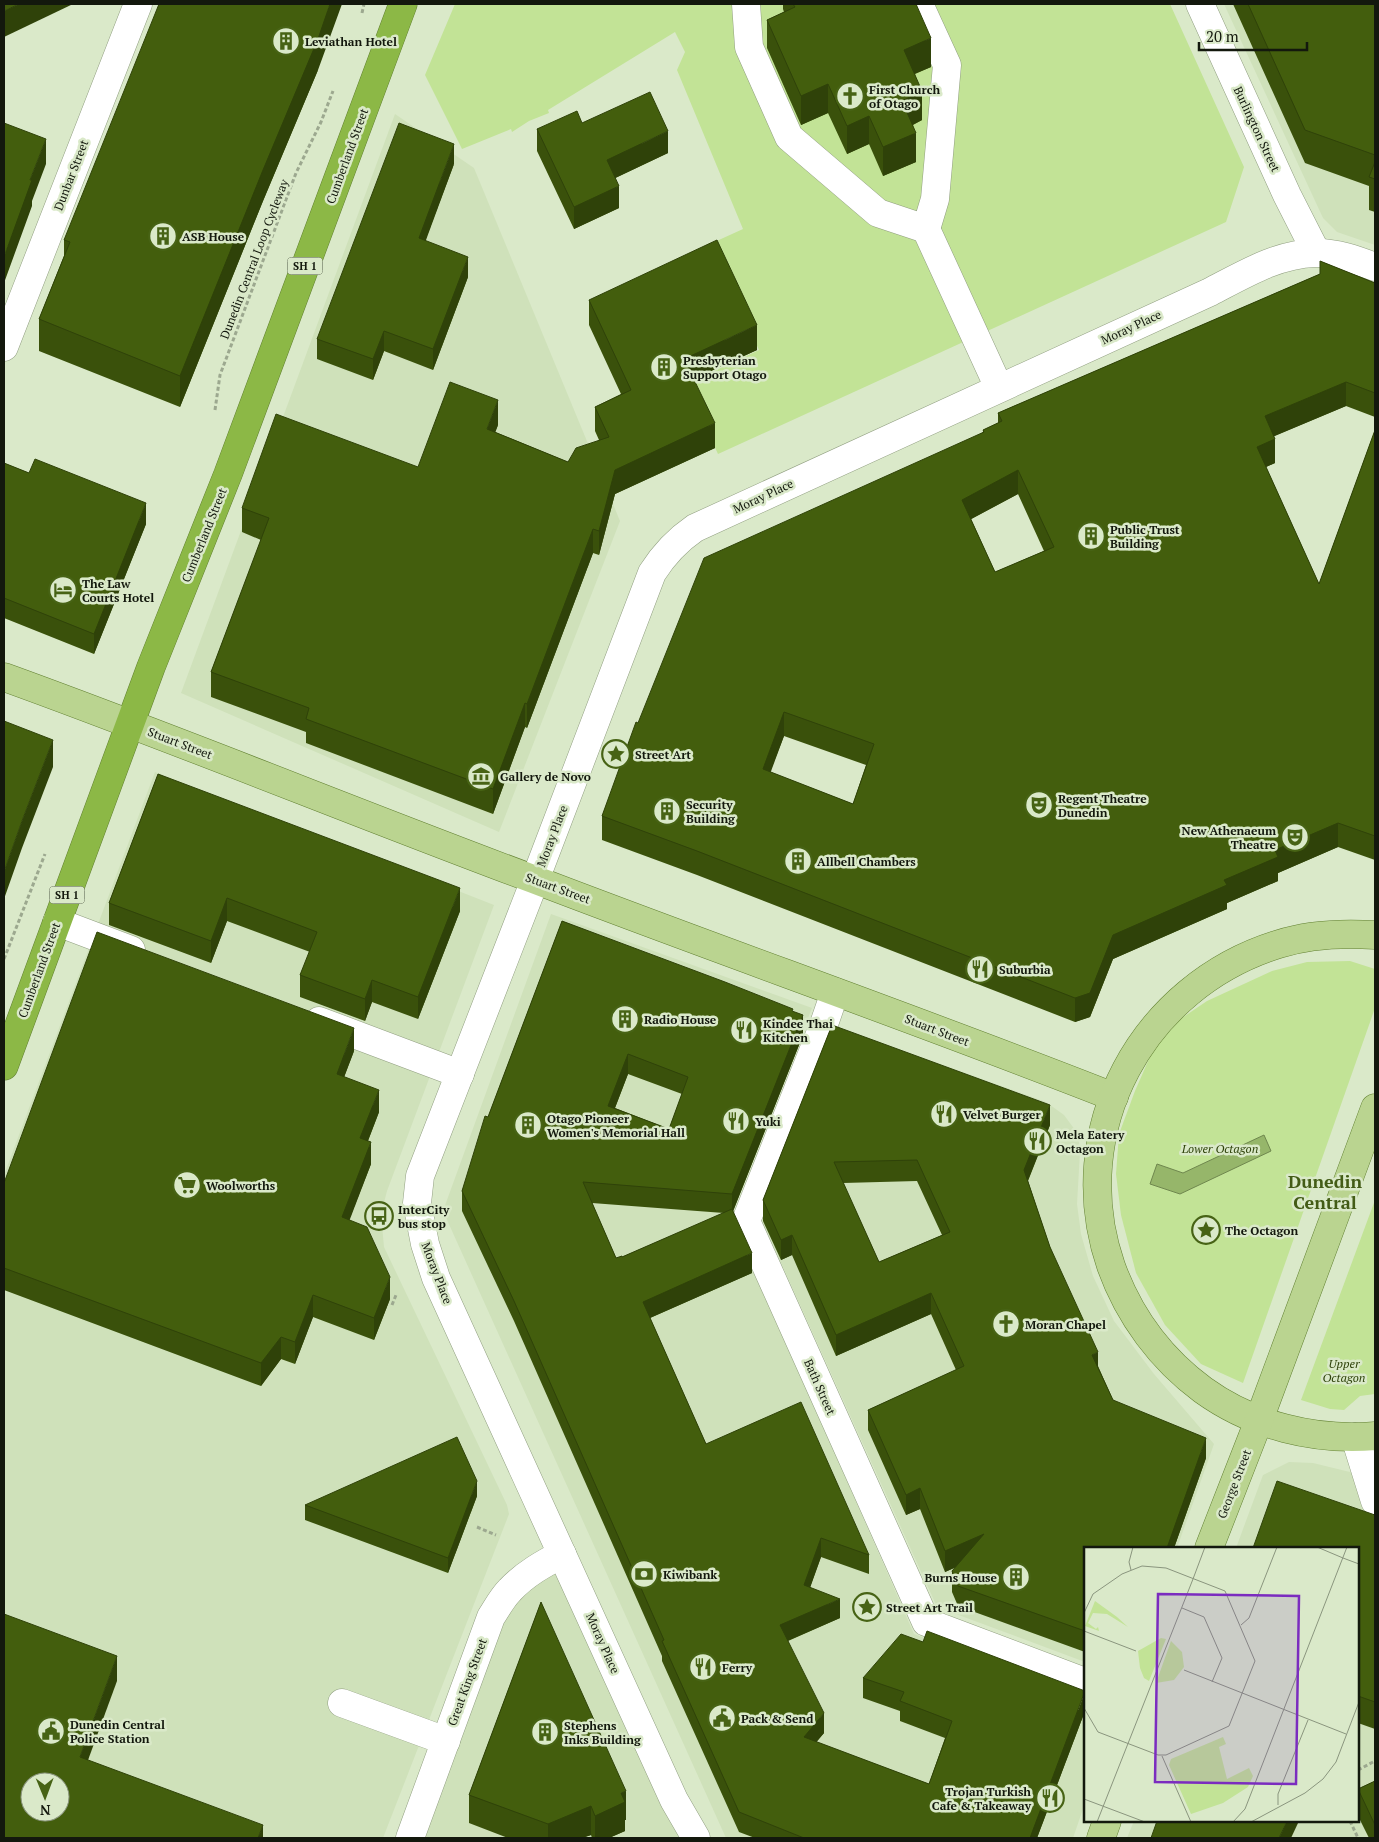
<svg xmlns="http://www.w3.org/2000/svg" width="1379" height="1842" font-family="'PT Serif',serif">
  <rect width="100%" height="100%" fill="#dae9c9"/>
  <g fill="#cfe1ba" fill-rule="evenodd">
    <path d="M1224,4h151v241l-38,-13 -14,-14z"/>
    <path d="M395,114l79,54 146,353 -121,311 -318,-139z"/>
    <path d="M155,772l339,133 -107,286 -6,23 3,33 123,258 2,9 -126,324h-379v-663zM30,1782h30v30h-30z"/>
    <path d="M551,914l261,94 -82,206 184,420 171,66v103l-12,35h-347l-283,-627z"/>
    <path d="M835,1026l211,76 18,13 14,19 2,18 -3,52 4,30 12,42 21,45 40,53 60,70 -37,104h-92v114l-148,-55 -174,-384z"/>
    <path d="M1289,1462l24,1 41,10 21,17v348h-248l7,-17h224v-273h-122l27,-73z"/>
    <path d="M562,1554l134,284h-284l79,-221z"/>
  </g>
  <g fill="#c2e396">
    <path d="M455,4h715l74,163 -18,55 -508,232 -32,-70 73,-34 -49,-106 33,-15 -66,-159 8,-18 -10,-20 -127,78 1,3 -20,8 -17,11 -1,-3 -49,20 -37,-74z"/>
    <path d="M1350,961l25,8v39l-132,375 -42,-19 -36,-39 -29,-52 -15,-58 -5,-41 3,-40 16,-43 17,-39 27,-32 28,-19 65,-30 35,-9z"/>
    <path d="M1375,1200v194l-15,2 -16,14 -14,-1 -29,-9z"/>
  </g>
  <path fill="#96b66a" stroke="#6f874e" d="M1264,1135l7,16 -91,43 -30,-10 7,-20 26,9z"/>
  <g fill="none" stroke-linecap="round" stroke-linejoin="round">
    <defs>
      <g id="minor">
        <path d="M746,4l3,43 40,90 89,76 48,16 9,-30 12,-134 -28,-61"/>
        <path d="M1200,4l87,191 29,57"/>
        <path d="M926,229l73,159"/>
        <path d="M4,347l134,-343"/>
        <path d="M57,922l74,28"/>
        <path d="M835,992l-11,32 -78,197 180,401 159,60"/>
        <path d="M319,1021l141,53"/>
        <path d="M1355,1437l20,64"/>
        <path d="M342,1703l104,38"/>
        <path d="M410,1838l81,-221c6,-9 11,-19 19,-27 15,-16 33,-26 52,-36"/>
        <path d="M696,1838l-22,-38 -238,-522 -11,-34 -8,-41 3,-27 115,-296 117,-307c12,-19 24,-32 43,-45l515,-236c33,-17 67,-38 105,-39 20,-1 42,7 60,14"/>
      </g>
      <g id="major">
        <path d="M4,677c177,64 352,136 529,202 193,74 388,142 581,218"/>
        <path d="M1375,935c-32,-2 -65,-1 -96,9 -137,42 -215,186 -168,322 18,50 50,93 92,124 50,36 112,51 172,46"/>
        <path d="M1209,1548l50,-128 116,-312"/>
        <path d="M1101,1838l6,-17"/>
      </g>
      <path id="highway" d="M4,1066l147,-399 77,-193 175,-470"/>
    </defs>
    <use href="#minor" stroke="#919f81" stroke-width="29"/>
    <use href="#major" stroke="#628032" stroke-width="29"/>
    <use href="#highway" stroke="#628032" stroke-width="29"/>
    <g stroke="#9ca88f" stroke-width="3" stroke-dasharray="4 2.5" stroke-linecap="butt">
      <path d="M362,13l2,-9"/>
      <path d="M215,410l5,-35 76,-202 25,-51 12,-31"/>
      <path d="M4,959l41,-105"/>
      <path d="M392,1305l4,-10"/>
      <path d="M477,1527l19,8"/>
      <path d="M1358,1770l17,-9"/>
      <path d="M1350,1821l8,17"/>
    </g>
    <use href="#minor" stroke="#fff" stroke-width="28"/>
    <use href="#major" stroke="#bad490" stroke-width="28"/>
    <use href="#highway" stroke="#8cb846" stroke-width="28"/>
  </g>
  <g fill="#3a510b" fill-rule="evenodd">
    <path d="M783,4h133l15,63 -16,7 7,46 -9,5 3,37 -33,14 -14,-32 -22,10 -19,-41 -27,12 -34,-77v-28l17,-8 -1,-3z"/>
    <path d="M1233,4h142v208l-6,-2v-24l-64,-23z"/>
    <path d="M318,70l-55,131 -83,206 -141,-56v-32l25,-63v-16z"/>
    <path d="M582,123l86,30 -53,25 4,30 -45,21 -37,-78v-22z"/>
    <path d="M454,164l-29,77 43,36 -35,93 -49,-19 -11,29 -56,-21v-20z"/>
    <path d="M1320,261l55,22v134l-29,-11 -72,30 1,27 -9,4 53,117 56,-154v430l-37,-13 -60,26v8l-51,22v6l-114,50 -23,58 -15,5 -378,-147 -95,-35v-24l36,-93 345,-291v-2l15,-7v-10l322,-139zM1018,494l26,57 -49,21 -24,-53zM784,736l82,29 -13,39 -83,-32z"/>
    <path d="M589,300l168,50 -63,29 21,69 -100,46 -16,61 -6,-2 -66,175 -2,-1 -32,87 -187,-71v-11l-95,-35v-25l50,-132 -19,-8v-24l176,-41 80,-42 -3,7 73,30 31,-22 -4,-9v-24l26,-13 -32,-69z"/>
    <path d="M4,463l25,10 117,51 -52,130 -90,-36z"/>
    <path d="M158,774l302,137 -42,108 -46,-17 -7,19 -65,-24v-22l10,-23 -83,-31 -16,42 -102,-38v-22z"/>
    <path d="M562,921l231,91 10,23 -70,176 19,62 -102,45 56,126 163,111v19l-48,-17 -11,30 30,31 -52,23 36,92 -8,9 113,42 16,-46 -45,-17v-10l-37,-13v-20l222,33 -48,127h-282l-16,-6 -77,-171v-5l-148,-335 -52,-110v-20l26,-74zM628,1074l54,20 -13,35 -54,-21zM592,1203l92,7 40,3 -102,44 -6,1z"/>
    <path d="M832,1025l218,100 -22,56 22,66 48,119 15,34 93,58 -32,90h-89v104l-127,-46 -6,-14v-21l4,-4 -11,5 -25,-63 -14,6 -38,-85v-20l88,-40 -25,-56 -95,42 -44,-101 -11,5 -18,-39v-21zM917,1181l25,54 -63,27 -36,-79z"/>
    <path d="M354,1051l-10,26 35,35 -11,29 3,23 -22,56 41,79 -16,41 -61,-23 -18,47 -14,-5 -20,27 -257,-96v-107z"/>
    <path d="M477,1496l-29,77 -143,-53v-15z"/>
    <path d="M1375,1515v214l-17,-6v-175z"/>
    <path d="M541,1602l85,218h-1v11l-16,7h-17l-1,-3 -9,3h-74l-39,-15v-28z"/>
    <path d="M1375,1781v57h-6l-11,-22v-27z"/>
  </g>
  <g fill="#2f4209">
    <path d="M19,4h54l-69,33v-26z"/>
    <path d="M330,4h12l-24,66 -55,131 -83,206v-31l83,-206z"/>
    <path d="M931,38v29l-27,11v-28z"/>
    <path d="M828,84v29l-27,12v-29z"/>
    <path d="M922,91v29l-20,10v-29z"/>
    <path d="M869,116v28l-22,10v-28z"/>
    <path d="M668,131v22l-61,29v-22z"/>
    <path d="M916,133v29l-33,14v-29z"/>
    <path d="M46,139v25l-14,37v5l-28,77v-26l26,-77z"/>
    <path d="M454,144v20l-35,95v-21z"/>
    <path d="M619,186v22l-45,21v-22z"/>
    <path d="M468,257v20l-35,93v-21z"/>
    <path d="M757,325v25l-73,33v-24z"/>
    <path d="M384,331v20l-11,29v-21z"/>
    <path d="M1346,382v24l-81,34v-24z"/>
    <path d="M498,400v25l-11,29v-25z"/>
    <path d="M715,423v25l-100,46 -16,61v-24l16,-61z"/>
    <path d="M1275,439v24l-18,8v-24z"/>
    <path d="M1018,470v24l-56,30v-24z"/>
    <path d="M146,503v21l-52,130v-20z"/>
    <path d="M593,529v24l-66,175v-24z"/>
    <path d="M525,703v24l-32,87v-25z"/>
    <path d="M784,712v24l-21,57v-24z"/>
    <path d="M53,740v27l-31,81 -18,51v-27l18,-51z"/>
    <path d="M1338,823v24l-60,26v8l-51,22v6l-114,50 -23,58 -15,5v-24l38,-63 111,-55 51,-30z"/>
    <path d="M460,888v23l-42,108v-22z"/>
    <path d="M227,898v23l-16,42v-22z"/>
    <path d="M372,980v22l-7,19v-22z"/>
    <path d="M803,1015v20l-71,179v-20z"/>
    <path d="M354,1028v23l-17,45v-22z"/>
    <path d="M628,1054v20l-20,52v-20z"/>
    <path d="M379,1090v22l-19,49v-23z"/>
    <path d="M1050,1105v20l-26,65v-20z"/>
    <path d="M371,1142v22l-29,76v-23z"/>
    <path d="M792,1235v20l-11,5v-20z"/>
    <path d="M752,1253v20l-109,48v-19z"/>
    <path d="M390,1277v22l-16,41v-22z"/>
    <path d="M931,1293v21l-95,42v-21z"/>
    <path d="M313,1295v22l-18,47v-22z"/>
    <path d="M281,1337v22l-20,27v-23z"/>
    <path d="M1098,1352v21l-6,-18z"/>
    <path d="M1206,1438v20l-32,90h-7z"/>
    <path d="M477,1481v15l-29,77v-15z"/>
    <path d="M920,1488v21l-14,6v-20z"/>
    <path d="M984,1534v21l-39,17v-21z"/>
    <path d="M821,1538v19l-17,48v-20z"/>
    <path d="M840,1599v19l-60,26v-19z"/>
    <path d="M117,1656v25l-37,101v-25z"/>
    <path d="M1085,1692v19l-48,127h-7z"/>
    <path d="M824,1713v20l-20,24v-20z"/>
    <path d="M626,1791v29h-1v11l-16,7h-14v-22l26,-23z"/>
    <path d="M591,1806v29l-9,3h-34v-14z"/>
    <path d="M1287,1821h12l-8,17h-12z"/>
    <path d="M263,1825v13h-5z"/>
  </g>
  <g fill="#435e0d" stroke="#2f4209" fill-rule="evenodd">
    <path d="M4,4h15l-15,7z"/>
    <path d="M159,4h171l-12,35 -55,131 -83,206 -141,-57 31,-77 -6,-2z"/>
    <path d="M793,4h123l15,34 -27,12 18,41 -20,10 14,32 -33,14 -14,-31 -22,10 -19,-42 -27,12 -34,-76 28,-13z"/>
    <path d="M1248,4h127v151l-70,-25z"/>
    <path d="M650,92l18,39 -61,29 12,26 -45,21 -37,-78 40,-18 5,12z"/>
    <path d="M4,123l42,16 -16,41h2l-28,77z"/>
    <path d="M399,123l55,21 -35,94 49,19 -35,92 -49,-18 -11,28 -56,-20z"/>
    <path d="M1375,162v17l-6,-2z"/>
    <path d="M717,240l40,85 -73,34 31,64 -100,47 -16,61 -6,-2 -66,175 -2,-1 -32,86 -187,-70 3,-11 -98,-36 58,-154 -27,-10 34,-94 142,53 32,-85 48,18 -11,29 81,33 8,-14 33,-11 -14,-30 36,-17 -42,-90z"/>
    <path d="M1320,261l55,22v110l-29,-11 -81,34 10,23 -18,8 62,137 56,-154v406l-37,-13 -63,27 3,7 -54,23 3,5 -114,50 -23,58 -15,5 -378,-147 -95,-35 34,-94 2,1 66,-165 280,-126 -1,-2 19,-9 -4,-8 322,-139zM1018,470l36,77 -59,25 -33,-72zM784,712l90,32 -21,60 -90,-35z"/>
    <path d="M35,459l111,44 -52,131 -90,-36v-135l25,10z"/>
    <path d="M4,721l49,19 -31,81 -18,51z"/>
    <path d="M158,774l302,114 -42,109 -46,-17 -7,19 -65,-24 17,-43 -90,-34 -16,43 -102,-38z"/>
    <path d="M562,921l163,61 68,27 -1,2 11,4 -71,179 -149,-12 33,76 6,-2v1l110,-48 20,44 -109,49 63,142 95,-42 68,153 -48,-17 -17,47 36,14 -60,26 44,88 -20,24 125,47 23,-63 -52,-20 4,-9 -41,-14 38,-44 22,8 4,-11 158,60 -55,147h-226l-65,-26 -77,-171 2,-1 -150,-339 -52,-110 23,-75 3,1zM628,1054l60,23 -19,52 -61,-23z"/>
    <path d="M97,932l257,96 -17,46 42,16 -19,48 11,4 -29,75 25,10 23,50 -16,41 -61,-23 -18,47 -14,-5 -20,26 -257,-95v-85z"/>
    <path d="M832,1025l218,80 -26,65 26,77 48,105 -6,3 21,45 93,38 -39,110h-82v83l-127,-45 -6,-15 32,-37 -39,17 -25,-63 -14,7 -38,-85 96,-44 -33,-73 -95,42 -44,-100 -11,5 -18,-40zM917,1160l33,72 -71,30 -45,-100z"/>
    <path d="M457,1437l20,44 -29,77 -143,-53z"/>
    <path d="M1277,1481l98,34v187l-17,-6v-148h-105z"/>
    <path d="M541,1602l85,189 -5,2 4,9 -30,14 -4,-10 -43,18 -79,-29z"/>
    <path d="M4,1614l113,42 -37,101 183,68 -5,13h-254zM30,1782h30v30h-30z"/>
    <path d="M1375,1781v44l-17,-36z"/>
    <path d="M1157,1821h130l-8,17h-128z"/>
  </g>
  <defs>
    <symbol id="building-ring" viewBox="-11 -11 22 22"><circle r="9.5" fill="#dae9c9" stroke="#476315" stroke-width="1.5"/><path d="M-4-6H4V6H1V3H-1V6H-4ZM-2.5-4.3h1.7v1.8h-1.7ZM.8-4.3h1.7v1.8H.8ZM-2.5-1h1.7V.8h-1.7ZM.8-1h1.7V.8H.8Z" fill="#476315"/></symbol>
    <symbol id="church-ring" viewBox="-11 -11 22 22"><circle r="9.5" fill="#dae9c9" stroke="#476315" stroke-width="1.5"/><path d="M-1.2-6h2.4v3.5h3.3v2.4h-3.3V6h-2.4V-.1h-3.3v-2.4h3.3Z" fill="#476315"/></symbol>
    <symbol id="hotel-ring" viewBox="-11 -11 22 22"><circle r="9.5" fill="#dae9c9" stroke="#476315" stroke-width="1.5"/><path d="M-6-4.5h1.5V1H6V5H4.5V3h-9V5H-6ZM-4 0a1.8 1.8 0 1 1 3.6 0ZM.5 0V-2.5h3Q6-2.5 6 0Z" fill="#476315"/></symbol>
    <symbol id="sight-ring" viewBox="-11 -11 22 22"><circle r="9.5" fill="#dae9c9" stroke="#476315" stroke-width="1.5"/><path d="M0-6L1.8-2.2L6-1.7L2.9 1.2L3.7 5.4L0 3.3L-3.7 5.4L-2.9 1.2L-6-1.7L-1.8-2.2Z" fill="#476315"/></symbol>
    <symbol id="museum-ring" viewBox="-11 -11 22 22"><circle r="9.5" fill="#dae9c9" stroke="#476315" stroke-width="1.5"/><path d="M0-6L6-3V-2H-6V-3ZM-5-1h2V3h-2ZM-1-1h2V3h-2ZM3-1h2V3H3ZM-6 4H6V6H-6Z" fill="#476315"/></symbol>
    <symbol id="theatre-ring" viewBox="-11 -11 22 22"><circle r="9.5" fill="#dae9c9" stroke="#476315" stroke-width="1.5"/><path d="M-5-5.5Q0-4 5-5.5V0Q5 5 0 6Q-5 5-5 0ZM-3.3-2.5H-1v1.5H-3.3ZM1-2.5H3.3v1.5H1ZM-2.8 1Q0 5.5 2.8 1Z" fill="#476315"/></symbol>
    <symbol id="restaurant-ring" viewBox="-11 -11 22 22"><circle r="9.5" fill="#dae9c9" stroke="#476315" stroke-width="1.5"/><path d="M-5-6h1v4h1v-4h1v4h1v-4h1v5L-1.5 .5V6h-2V.5L-5-1ZM5-6V6H3V1.5H1.5Q1.5-4 5-6Z" fill="#476315"/></symbol>
    <symbol id="supermarket-ring" viewBox="-11 -11 22 22"><circle r="9.5" fill="#dae9c9" stroke="#476315" stroke-width="1.5"/><path d="M-6-5.5h2.5l.6 2H6L4.5 2H-2.5L-4.4-4H-6ZM-1.5 3.2a1.3 1.3 0 1 0 .1 0ZM3 3.2a1.3 1.3 0 1 0 .1 0Z" fill="#476315"/></symbol>
    <symbol id="bus-ring" viewBox="-11 -11 22 22"><circle r="9.5" fill="#dae9c9" stroke="#476315" stroke-width="1.5"/><path d="M-5-6H5V4H4V6H2V4H-2V6H-4V4H-5ZM-3.5-4V0h7V-4ZM-3.5 1.2v1.5H-2V1.2ZM2 1.2v1.5H3.5V1.2Z" fill="#476315"/></symbol>
    <symbol id="bank-ring" viewBox="-11 -11 22 22"><circle r="9.5" fill="#dae9c9" stroke="#476315" stroke-width="1.5"/><path d="M-6-4H6V4H-6ZM0-2.3a2.3 2.3 0 1 0 0 4.6a2.3 2.3 0 1 0 0-4.6Z" fill="#476315"/></symbol>
    <symbol id="civic-ring" viewBox="-11 -11 22 22"><circle r="9.5" fill="#dae9c9" stroke="#476315" stroke-width="1.5"/><path d="M-.6-6.5H3V-4.5H.6V-3L4-1V1h2V6H-6V1h2V-1L-.6-3ZM-1.2 2.5V6h2.4V2.5Z" fill="#476315"/></symbol>
  </defs>
  <g fill-rule="evenodd">
    <use href="#building-ring" x="270" y="25" width="32" height="32"/>
    <use href="#church-ring" x="834" y="80" width="32" height="32"/>
    <use href="#building-ring" x="147" y="220" width="32" height="32"/>
    <use href="#building-ring" x="648" y="351" width="32" height="32"/>
    <use href="#building-ring" x="1075" y="520" width="32" height="32"/>
    <use href="#hotel-ring" x="47" y="574" width="32" height="32"/>
    <use href="#sight-ring" x="600" y="738" width="32" height="32"/>
    <use href="#museum-ring" x="465" y="760" width="32" height="32"/>
    <use href="#theatre-ring" x="1023" y="789" width="32" height="32"/>
    <use href="#building-ring" x="651" y="795" width="32" height="32"/>
    <use href="#theatre-ring" x="1279" y="821" width="32" height="32"/>
    <use href="#building-ring" x="782" y="845" width="32" height="32"/>
    <use href="#restaurant-ring" x="964" y="953" width="32" height="32"/>
    <use href="#building-ring" x="609" y="1003" width="32" height="32"/>
    <use href="#restaurant-ring" x="728" y="1014" width="32" height="32"/>
    <use href="#restaurant-ring" x="928" y="1098" width="32" height="32"/>
    <use href="#restaurant-ring" x="720" y="1105" width="32" height="32"/>
    <use href="#building-ring" x="512" y="1109" width="32" height="32"/>
    <use href="#restaurant-ring" x="1021" y="1125" width="32" height="32"/>
    <use href="#supermarket-ring" x="171" y="1169" width="32" height="32"/>
    <use href="#bus-ring" x="363" y="1200" width="32" height="32"/>
    <use href="#sight-ring" x="1190" y="1214" width="32" height="32"/>
    <use href="#church-ring" x="990" y="1308" width="32" height="32"/>
    <use href="#bank-ring" x="628" y="1558" width="32" height="32"/>
    <use href="#building-ring" x="1000" y="1561" width="32" height="32"/>
    <use href="#sight-ring" x="851" y="1591" width="32" height="32"/>
    <use href="#restaurant-ring" x="687" y="1651" width="32" height="32"/>
    <use href="#civic-ring" x="706" y="1702" width="32" height="32"/>
    <use href="#civic-ring" x="35" y="1715" width="32" height="32"/>
    <use href="#building-ring" x="529" y="1716" width="32" height="32"/>
    <use href="#restaurant-ring" x="1034" y="1782" width="32" height="32"/>
  </g>
  <g text-anchor="middle" dominant-baseline="central" stroke-width="5" stroke-linejoin="round" paint-order="stroke">
    <g fill="#dae9c9" stroke="#4f5745" stroke-width="1">
      <rect x="287.5" y="257.5" width="35" height="17" rx="4"/>
      <rect x="49.5" y="886.5" width="35" height="17" rx="4"/>
    </g>
    <g font-size="11" font-weight="bold" fill="#13180d">
      <text x="305" y="266">SH 1</text>
      <text x="67" y="895">SH 1</text>
    </g>
    <g font-size="12" font-weight="bold" fill="#13180d" stroke="#dae9c9" text-anchor="start">
      <text x="305" y="41">Leviathan Hotel</text>
      <text x="869" y="89">First Church<tspan x="869" dy="14">of Otago</tspan></text>
      <text x="182" y="236">ASB House</text>
      <text x="683" y="360">Presbyterian<tspan x="683" dy="14">Support Otago</tspan></text>
      <text x="1110" y="529">Public Trust<tspan x="1110" dy="14">Building</tspan></text>
      <text x="82" y="583">The Law<tspan x="82" dy="14">Courts Hotel</tspan></text>
      <text x="635" y="754">Street Art</text>
      <text x="500" y="776">Gallery de Novo</text>
      <text x="1058" y="798">Regent Theatre<tspan x="1058" dy="14">Dunedin</tspan></text>
      <text x="686" y="804">Security<tspan x="686" dy="14">Building</tspan></text>
      <text x="1276" y="830" text-anchor="end">New Athenaeum<tspan x="1276" dy="14">Theatre</tspan></text>
      <text x="817" y="861">Allbell Chambers</text>
      <text x="999" y="969">Suburbia</text>
      <text x="644" y="1019">Radio House</text>
      <text x="763" y="1023">Kindee Thai<tspan x="763" dy="14">Kitchen</tspan></text>
      <text x="963" y="1114">Velvet Burger</text>
      <text x="547" y="1118">Otago Pioneer<tspan x="547" dy="14">Women's Memorial Hall</tspan></text>
      <text x="755" y="1121">Yuki</text>
      <text x="1056" y="1134">Mela Eatery<tspan x="1056" dy="14">Octagon</tspan></text>
      <text x="206" y="1185">Woolworths</text>
      <text x="398" y="1209">InterCity<tspan x="398" dy="14">bus stop</tspan></text>
      <text x="1225" y="1230">The Octagon</text>
      <text x="1025" y="1324">Moran Chapel</text>
      <text x="663" y="1574">Kiwibank</text>
      <text x="997" y="1577" text-anchor="end">Burns House</text>
      <text x="886" y="1607">Street Art Trail</text>
      <text x="722" y="1667">Ferry</text>
      <text x="741" y="1718">Pack &amp; Send</text>
      <text x="70" y="1724">Dunedin Central<tspan x="70" dy="14">Police Station</tspan></text>
      <text x="564" y="1725">Stephens<tspan x="564" dy="14">Inks Building</tspan></text>
      <text x="1031" y="1791" text-anchor="end">Trojan Turkish<tspan x="1031" dy="14">Cafe &amp; Takeaway</tspan></text>
    </g>
    <g font-size="12" fill="#13180d" stroke="#dae9c9">
      <text transform="translate(1257 129) rotate(65)">Burlington Street</text>
      <text transform="translate(347 156) rotate(-70)">Cumberland Street</text>
      <text transform="translate(71 175) rotate(-69)">Dunbar Street</text>
      <text transform="translate(254 259) rotate(-69)">Dunedin Central Loop Cycleway</text>
      <text transform="translate(1131 327) rotate(-25)">Moray Place</text>
      <text transform="translate(763 496) rotate(-25)">Moray Place</text>
      <text transform="translate(204 535) rotate(-68)">Cumberland Street</text>
      <text transform="translate(180 743) rotate(21)">Stuart Street</text>
      <text transform="translate(552 836) rotate(-69)">Moray Place</text>
      <text transform="translate(558 888) rotate(20)">Stuart Street</text>
      <text transform="translate(39 970) rotate(-70)">Cumberland Street</text>
      <text transform="translate(937 1030) rotate(21)">Stuart Street</text>
      <text transform="translate(437 1273) rotate(69)">Moray Place</text>
      <text transform="translate(820 1387) rotate(66)">Bath Street</text>
      <text transform="translate(1234 1484) rotate(-69)">George Street</text>
      <text transform="translate(603 1643) rotate(66)">Moray Place</text>
      <text transform="translate(467 1682) rotate(-70)">Great King Street</text>
    </g>
    <g font-size="12" font-style="italic" fill="#2e420a" stroke="#dae9c9">
      <text x="1220" y="1148">Lower Octagon</text>
      <text x="1344" y="1363">Upper<tspan x="1344" dy="14">Octagon</tspan></text>
    </g>
    <g font-size="18" font-weight="bold" fill="#435c16" stroke="#dae9c9">
      <text x="1325" y="1181">Dunedin<tspan x="1325" dy="21">Central</tspan></text>
    </g>
  </g>
  <g transform="translate(1084 1547)">
    <rect width="275" height="275" fill="#dae9c9"/>
    <path d="M11,54l22,16 11,10 -21,-13 -14,-1 -5,10 8,6 2,-2 1,4 -14,-5zM77,91l5,1 -17,42 -5,-3 -4,-10 -2,-17zM87,94l11,11 2,15 -10,13 -18,3zM139,190l3,7 -7,3 8,32 22,-11 4,8 -5,11 -25,16 -32,11 -22,-49 2,-6z" fill="#c2e396"/>
    <path fill="none" stroke="#8a957e" stroke-width="1" d="M233,0l26,11M259,11l16,6M47,23l-2,-8 4,-15M109,32l12,-32M98,61l22,9 18,41 -10,24M0,66l9,-19 29,-20 20,-8 24,2 59,23 30,70 -26,65 -63,29h-8l-60,-23 -14,-24M157,78l8,-7 28,-71M0,84l52,20M100,123l162,64M78,209l29,66M0,252l61,23M194,258v-11l30,-74M13,275l96,-243M149,275l12,-13 102,-262M167,275l54,-29 18,-14 13,-17 23,-60"/>
    <path fill="#7b2cbf" fill-opacity="0.15" stroke="#7b2cbf" stroke-width="2.5" d="M74,47l141,2 -3,188 -141,-2z"/>
    <rect width="275" height="275" fill="none" stroke="#13180d" stroke-width="2.5"/>
  </g>
  <rect width="1379" height="1842" fill="none" stroke="#13180d" stroke-width="10"/>
  <g transform="translate(45 1797) rotate(179)"><circle r="24" fill="#dae9c9" stroke="#8a957e"/>
  <path d="M0-4L9 19L0 12L-9 19Z" fill="#476315"/>
  <text y="-8" font-size="14" font-weight="bold" text-anchor="middle" fill="#13180d">N</text>
  </g>
  <path d="M1199 42v8h108v-8" fill="none" stroke="#13180d" stroke-width="2.5"/>
  <text x="1206" y="42" font-size="15" fill="#13180d" stroke="#dae9c9" stroke-width="4" paint-order="stroke">20 m</text>
</svg>
